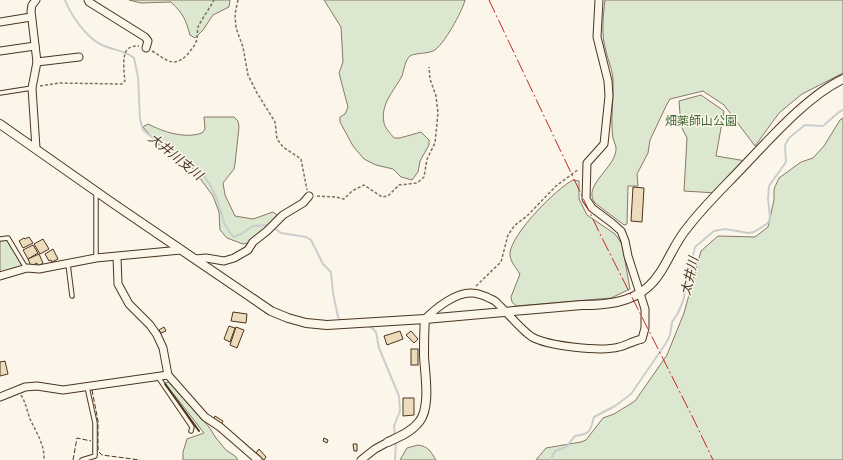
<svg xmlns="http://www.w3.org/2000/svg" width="843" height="460" font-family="Ubuntu,'Noto Sans JP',sans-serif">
  <rect width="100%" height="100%" fill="#fbf6e9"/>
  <g fill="#dce7d0" stroke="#887966">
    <path d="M129,0h101l-1,7 -16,8 -10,15 -8,8 -5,-3c-5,-17 -6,-20 -19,-33l-30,1z"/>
    <path d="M324,0h141c-2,10 -22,47 -32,51 -7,3 -19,2 -23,5 -5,4 -6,14 -8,20 -8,15 -22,28 -18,47 1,5 7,11 10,15h6l21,-6 8,8v5l-9,16 -2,11 -6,8 -11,-3 -8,-8 -17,-4 -12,-6 -11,-13 -13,-24v-5l5,-3 3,-7 -9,-34 4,-11 -2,-35z"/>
    <path d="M605,0h238v73l-41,21 -23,19 -24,33 -31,-41 -21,-14 -33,8 -3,5 -17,36 -2,13 -11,21 1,12h-10l-1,38 -3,1 -29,-22c-14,-18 23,-36 21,-56 -1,-3 -2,-6 -3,-9 -3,-18 1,-39 0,-57 0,-11 -5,-20 -7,-30 -5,-16 -3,-34 -1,-51z"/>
    <path d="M701,95l23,16 -8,45 30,5 -30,32 -32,-2 3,-53 -6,-12 -2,-25z"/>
    <path d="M204,117h30l4,4 1,6 -4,37 -1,5 -11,14 2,12 10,21 18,3 20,-7 4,3 -23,27 -11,2 -16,-6 -7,-8 -1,-18 -6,-16 -25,-34 -30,-18 -15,-17 5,-3c16,8 36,15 54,9l3,-4z"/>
    <path d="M843,118v342h-307l10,-12 35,-6 5,-2 17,-22 11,-4 21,-13 32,-46 17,-42 17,-62 17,-15 37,1 13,-10 6,-27v-11l5,-11 22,-16 12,-4 11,-12 16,-26z"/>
    <path d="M573,180l6,1v18l8,16 28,19 7,10 8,45 -19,9 -95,8 -4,-4 -1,-5 9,-23c-4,-6 -11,-14 -10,-21 2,-20 46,-64 63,-73z"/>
    <path d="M7,240l18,27 -25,6v-32z"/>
    <path d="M169,382l40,45 7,11 10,12 9,6 3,4h-55v-8l4,-13 17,-6 -39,-50z"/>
    <path d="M418,445c10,1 13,7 18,15h-36l7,-12z"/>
  </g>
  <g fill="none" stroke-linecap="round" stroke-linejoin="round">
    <g stroke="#c9cecd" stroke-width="2">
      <path d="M65,0c6,16 22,38 37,45 10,5 23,5 32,13l4,19 2,42 3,11 16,13 35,24 10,9 7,10 5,11 9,28 8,12 8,-3 12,-8 17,-1"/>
      <path d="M273,227l8,6 25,4 5,3 12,24 8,8 2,21 5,24 4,5"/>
      <path d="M367,326l4,1 5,5 3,16 20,48 1,15 -6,15 1,11"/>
      <path d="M395,460l1,-19"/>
      <path d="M552,460v-3l3,-6 11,-4 9,-11c16,-2 15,-5 19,-19l21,-11 16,-12 35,-51 4,-8 2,-13 6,-9 5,-12 12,-54 19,-16 11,-2 23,4 6,-1 14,-9 2,-6 -2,-18 1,-13 17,-24 -1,-17 4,-7 16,-13 18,1 16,-14 4,-2"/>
    </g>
  </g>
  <g fill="#ecdcbc" stroke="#4a3520">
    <path d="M633,187l11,1 -2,34 -11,-1z"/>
    <path d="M29,237l4,6 -10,5 -4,-7 5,-3 1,1z"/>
    <path d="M43,239l6,10 -9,5 -6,-10z"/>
    <path d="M33,245l5,8 -10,6 -5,-9z"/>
    <path d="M53,249l5,10 -6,3 -1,-2 -2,1 -4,-7z"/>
    <path d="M39,254l4,9 -5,3 -1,-3 -6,3 -3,-7z"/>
    <path d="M233,312l14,2 -1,9 -15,-2z"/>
    <path d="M229,326l6,2 -5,14 -6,-3z"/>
    <path d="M164,327l2,4 -5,2 -2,-3z"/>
    <path d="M236,327l8,3 -7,18 -7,-3z"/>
    <path d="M400,331l3,8 -16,6 -3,-9z"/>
    <path d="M411,331l7,8 -4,4 -8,-8z"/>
    <rect x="411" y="349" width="7" height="16"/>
    <path d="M5,361l3,13 -8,2v-14z"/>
    <path d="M403,398h11v17l-11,1z"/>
    <path d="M215,416l8,5 -2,4 -8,-5z"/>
    <path d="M324,438l4,2 -1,3 -4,-2z"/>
    <path d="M353,444h4v7h-3z"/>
    <path d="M259,449l7,8 -2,3 -8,-7z"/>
  </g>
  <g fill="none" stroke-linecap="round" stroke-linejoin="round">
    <defs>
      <g id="service">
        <path d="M0,93l32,-5"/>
        <path d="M96,193v65"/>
        <path d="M0,239l8,-1 18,30"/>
        <path d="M68,264l4,32"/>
        <path d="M158,377l34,50 -1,4"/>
        <path d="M82,460l13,-4v-33l-8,-36"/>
      </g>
      <g id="minor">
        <path d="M88,0l1,2 56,35 3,4 -2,7"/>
        <path d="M0,22l31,-5"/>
        <path d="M0,51l35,-5"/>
        <path d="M37,62l42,-5"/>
        <path d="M36,148l-4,-60 5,-26 -6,-51 1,-6 4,-5"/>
        <path d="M117,257l1,27 11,20 21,21 7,10 6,13 5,27 37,42 15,10 38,33"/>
        <path d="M195,259l11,-1 18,3 10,-3 14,-8 5,-8 14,-11 16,-16 20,-12 6,-7"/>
        <path d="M0,276l27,-8 12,1 57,-11 85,-8"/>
        <path d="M425,319c11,-11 31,-27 47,-26 5,0 10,2 15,4 3,2 8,3 10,6 10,9 24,27 35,34 16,9 69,15 87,10 8,-2 14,-6 23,-8l3,-11v-19l-17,-53 -3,-15 -4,-10 -9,-8 -20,-15 -6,-9 1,-36 17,-19 5,-48 -1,-15 -11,-44 2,-37"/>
        <path d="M0,397l25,-10 12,-1 26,4 105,-15"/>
        <path d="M361,460l14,-11 13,-7"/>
      </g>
      <g id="tertiary">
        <path d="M0,124l114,80 157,107 17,7 18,5 21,2 98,-6 157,-14c23,0 48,-2 66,-18 18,-16 24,-42 40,-60 16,-21 35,-39 53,-58 28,-29 66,-73 102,-90"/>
        <path d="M388,442c11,-5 23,-10 31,-20 12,-14 6,-48 5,-66 0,-13 0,-25 1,-37"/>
      </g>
    </defs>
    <use href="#service" stroke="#4a3520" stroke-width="5.5"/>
    <use href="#minor" stroke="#4a3520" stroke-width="9"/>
    <use href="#tertiary" stroke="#4a3520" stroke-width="10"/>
    <g stroke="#7f6f5c" stroke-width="1.5" stroke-dasharray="3 2" stroke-linecap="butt">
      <path d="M238,0l-3,14 1,14 7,19 5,28 9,18 18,29 2,17 6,8 18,12 6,31"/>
      <path d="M152,51c14,8 21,18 35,4 3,-4 7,-8 9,-13 2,-4 1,-10 2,-15 2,-5 13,-21 16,-27"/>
      <path d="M40,86l19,-3 63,1 3,-3c-1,-7 -3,-26 2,-31 3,-4 8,-4 12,-4"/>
      <path d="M317,196l19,1 8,2 8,-8 12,-6 18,12 6,-1 11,-11 18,-2 7,-6 3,-18 8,-16 3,-30 -2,-17 -6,-17 -1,-12"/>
      <path d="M476,286l25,-24 7,-27 7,-10 12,-9 29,-30 23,-17"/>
      <path d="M21,395c5,8 6,16 9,24 6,13 15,26 14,41"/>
    </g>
    <use href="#service" stroke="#fbf6e9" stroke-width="3.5"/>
    <use href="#minor" stroke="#fbf6e9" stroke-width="7"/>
    <use href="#tertiary" stroke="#fbf6e9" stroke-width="8"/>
    <g stroke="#4a3520" stroke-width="1" stroke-dasharray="5 2" stroke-linecap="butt">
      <path d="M92,390l6,31v30l4,4 38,5"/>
      <path d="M73,460l4,-22 14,3"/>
    </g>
    <path stroke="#4a3520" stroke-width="2" d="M165,384l34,47"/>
    <path stroke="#c62828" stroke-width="1" stroke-dasharray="14 3 2 3" stroke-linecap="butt" d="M489,0l112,236 92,182 20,42"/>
  </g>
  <g text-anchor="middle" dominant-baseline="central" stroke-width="3" stroke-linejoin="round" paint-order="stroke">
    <g font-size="12" fill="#436837" stroke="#fbf6e9">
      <text x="701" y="120">畑薬師山公園</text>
    </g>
    <g font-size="13" font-style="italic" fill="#4a3520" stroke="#fbf6e9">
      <text transform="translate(176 156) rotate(39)">大井川支川</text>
      <text transform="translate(689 276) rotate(-77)">太井川</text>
    </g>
  </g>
</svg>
